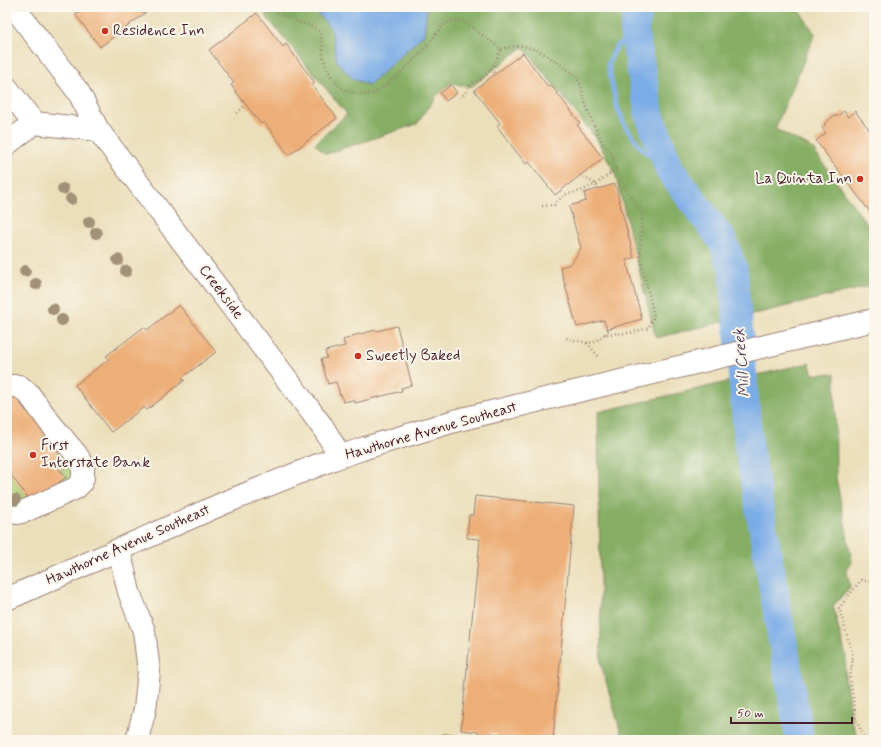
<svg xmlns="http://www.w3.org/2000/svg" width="881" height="747" font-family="Mynerve,sans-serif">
  <rect width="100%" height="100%" fill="#fbf7ec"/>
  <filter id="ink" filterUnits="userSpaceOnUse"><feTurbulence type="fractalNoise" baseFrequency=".025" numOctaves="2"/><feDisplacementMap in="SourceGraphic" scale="8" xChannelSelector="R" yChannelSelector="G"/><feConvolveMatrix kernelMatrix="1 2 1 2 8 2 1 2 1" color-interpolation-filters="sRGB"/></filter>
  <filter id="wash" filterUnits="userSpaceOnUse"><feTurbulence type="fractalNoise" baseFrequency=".012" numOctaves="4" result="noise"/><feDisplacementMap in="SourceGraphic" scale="16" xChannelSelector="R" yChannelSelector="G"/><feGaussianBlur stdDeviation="0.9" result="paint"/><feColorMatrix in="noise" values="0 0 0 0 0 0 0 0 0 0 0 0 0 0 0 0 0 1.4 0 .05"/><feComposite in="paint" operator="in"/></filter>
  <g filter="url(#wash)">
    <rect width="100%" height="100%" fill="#ebdfbb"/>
    <path fill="#a8ca73" stroke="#79744f" d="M69,464l4,10 1,6 -47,26 -17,-4 -3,-4v-22l3,-3 55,4 -5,-7z"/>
    <g fill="#86ae65" stroke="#686648">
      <path d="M267,7h530l18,27 -40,95 37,19 62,86v51l-218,53 -41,-165 -19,-35 -73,-91 -52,40 -20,-4 -14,12 -20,29 -91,30 -11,-10 32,-30 -82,-99z"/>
      <path d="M809,363l4,11h22l1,104 16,83 -5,10 3,16 -17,19 13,51 -1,21 7,45 7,17h-236l-22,-76 -3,-252z"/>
    </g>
    <path fill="#7aace6" stroke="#626688" d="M296,7h131l-3,27 -55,51 -16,-6 -16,-17 -6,-33 -16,-19z"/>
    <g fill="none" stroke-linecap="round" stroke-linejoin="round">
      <path stroke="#7aace6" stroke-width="5" d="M634,32l-18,15 -8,17 8,40 9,22 18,24 27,20"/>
      <path stroke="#7aace6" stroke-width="29" d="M639,7l-5,25 16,85 20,53 52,70 11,28 16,180 51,292"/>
    </g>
    <g id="blocks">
      <g fill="#edaf78">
        <path d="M85,7h68l-53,40 -25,-33z"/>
        <path d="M257,13l26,34 3,-3 29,39 -3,2 25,33 -48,37 -25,-33 -3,2 -15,-19 -15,-20 3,-2 -25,-33z"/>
        <path d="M523,53l25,34 3,-2 29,38 -3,2 26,33 -48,37 -26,-33 -3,2 -15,-19 -14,-19 3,-3 -26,-33z"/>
        <path d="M451,85l6,8 -11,8 -6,-8z"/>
        <path d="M844,111l4,6 7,-6 19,25v81l-58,-76 10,-8 -4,-5 3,-3 -1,-1 11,-9 1,2z"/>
        <path d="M615,184l19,74 -8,2 16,59 -35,10 -3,-9 -27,7 -17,-60 11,-3 10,-16 -12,-42 17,-5 -2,-8z"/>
        <path d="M179,305l37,47 -34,26 3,2 -38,30 -3,-3 -33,25 -36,-47 34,-26 -3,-3 38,-29 3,3z"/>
        <path d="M397,326l15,59 -11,3 1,3 -47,12 -1,-3 -11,2 -2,-8 -1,1 -4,-13 -8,2 -7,-25 6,-1 -2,-7 20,-5 -2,-6 9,-3v-1l24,-6 1,1z"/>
        <path d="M15,396l11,15 17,-13 15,19 -15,16 21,28 -7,6 9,10 -34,26 -25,-33v-21h1l-1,-2v-45z"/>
        <path d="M475,496l99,10 -21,234h-57l1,-6 -8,-1v7h-47l1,-6 35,3v-5l-17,-2 19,-191 -13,-1 2,-23h4z"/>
      </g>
    </g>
  </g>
  <g filter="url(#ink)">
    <use href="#blocks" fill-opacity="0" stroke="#9a7f73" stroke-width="1"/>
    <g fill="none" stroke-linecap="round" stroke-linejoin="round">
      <defs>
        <g id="minor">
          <path d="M14,7l65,86 19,37 200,264 26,35 16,27"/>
          <path d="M7,88l27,35"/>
          <path d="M7,144l27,-21 64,7"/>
          <path d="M7,387l2,-1h10l9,7 23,31 25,30 7,11v13l-2,5 -5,5 -51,23 -8,2 -10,-4"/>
          <path d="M119,550l10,42 15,39 5,40 -4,38 -8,31"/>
        </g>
        <path id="major" d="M7,599l217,-96 109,-44 32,-11 93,-28 416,-100"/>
      </defs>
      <use href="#minor" stroke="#9a7f73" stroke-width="24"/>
      <use href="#major" stroke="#9a7f73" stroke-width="24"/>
      <g stroke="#9a7f73" stroke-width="2.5" stroke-dasharray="1 3" stroke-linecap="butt">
        <path d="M272,7l5,6 39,16c8,6 6,18 7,26 3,16 14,35 31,38 3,1 6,1 9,1 3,0 6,1 9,0 9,-1 48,-39 55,-48 4,-5 13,-18 17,-21 5,-4 12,-4 18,-5l39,29c7,-1 16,-4 22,-3 21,4 38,19 54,31l3,6 7,25 6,15 10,21 8,9 5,16 10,20 16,22 -2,45 14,60 -6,12 -18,5 -25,1 -10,8 -8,1 -21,-5"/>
        <path d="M491,69l4,5"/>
        <path d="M460,98c6,-4 7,-11 12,-15 2,-2 6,-1 8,-3 11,-6 17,-21 21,-31"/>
        <path d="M237,113l9,-8"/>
        <path d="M580,175l16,9 2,5"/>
        <path d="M542,206l12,-1 10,-10 7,-2 10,-2 15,-7 20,-15"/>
        <path d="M605,334l7,-7"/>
        <path d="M587,343l12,14"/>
        <path d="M865,740l-9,-21 -6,-41 3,-22 -14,-48 22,-28 13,3"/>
      </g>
      <use href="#minor" stroke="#fff" stroke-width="22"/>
      <use href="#major" stroke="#fff" stroke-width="22"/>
    </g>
    <g fill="#a29178">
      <circle cx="63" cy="189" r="6"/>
      <circle cx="71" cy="199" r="6"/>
      <circle cx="89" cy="222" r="6"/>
      <circle cx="96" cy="233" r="6"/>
      <circle cx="118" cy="260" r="6"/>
      <circle cx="25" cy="271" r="6"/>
      <circle cx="126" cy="271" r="6"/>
      <circle cx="36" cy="284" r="6"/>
      <circle cx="53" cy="309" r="6"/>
      <circle cx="62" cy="320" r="6"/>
      <circle cx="15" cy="500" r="6"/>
    </g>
  </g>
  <g fill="#c8321e" stroke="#fbf7ec" stroke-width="1.5">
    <circle cx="105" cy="31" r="4"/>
    <circle cx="860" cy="179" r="4"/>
    <circle cx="358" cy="356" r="4"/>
    <circle cx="33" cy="455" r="4"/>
  </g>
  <g text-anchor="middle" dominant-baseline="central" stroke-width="4" stroke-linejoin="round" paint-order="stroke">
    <g font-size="15" fill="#4a1f2b" stroke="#fbf7ec" text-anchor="start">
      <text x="113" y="31">Residence Inn</text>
      <text x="852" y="179" text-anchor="end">La Quinta Inn</text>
      <text x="366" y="356">Sweetly Baked</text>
      <text x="41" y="446">First<tspan x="41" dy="17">Interstate Bank</tspan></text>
    </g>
    <g font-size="15" fill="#4a1f2b" stroke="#fbf7ec">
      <text transform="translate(221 292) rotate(53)">Creekside</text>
      <text transform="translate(431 431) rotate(-16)">Hawthorne Avenue Southeast</text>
      <text transform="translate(128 545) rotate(-24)">Hawthorne Avenue Southeast</text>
    </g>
    <g font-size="16" font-style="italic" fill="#5b506c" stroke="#fbf7ec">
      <text transform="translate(742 363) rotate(-95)">Mill Creek</text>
    </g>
  </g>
  <rect width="881" height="747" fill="none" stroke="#fbf7ec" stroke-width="24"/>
  <path d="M731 717v6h121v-6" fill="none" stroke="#4a1f2b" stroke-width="2"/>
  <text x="737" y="717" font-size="12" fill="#4a1f2b" stroke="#fbf7ec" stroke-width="3" paint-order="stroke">50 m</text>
</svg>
